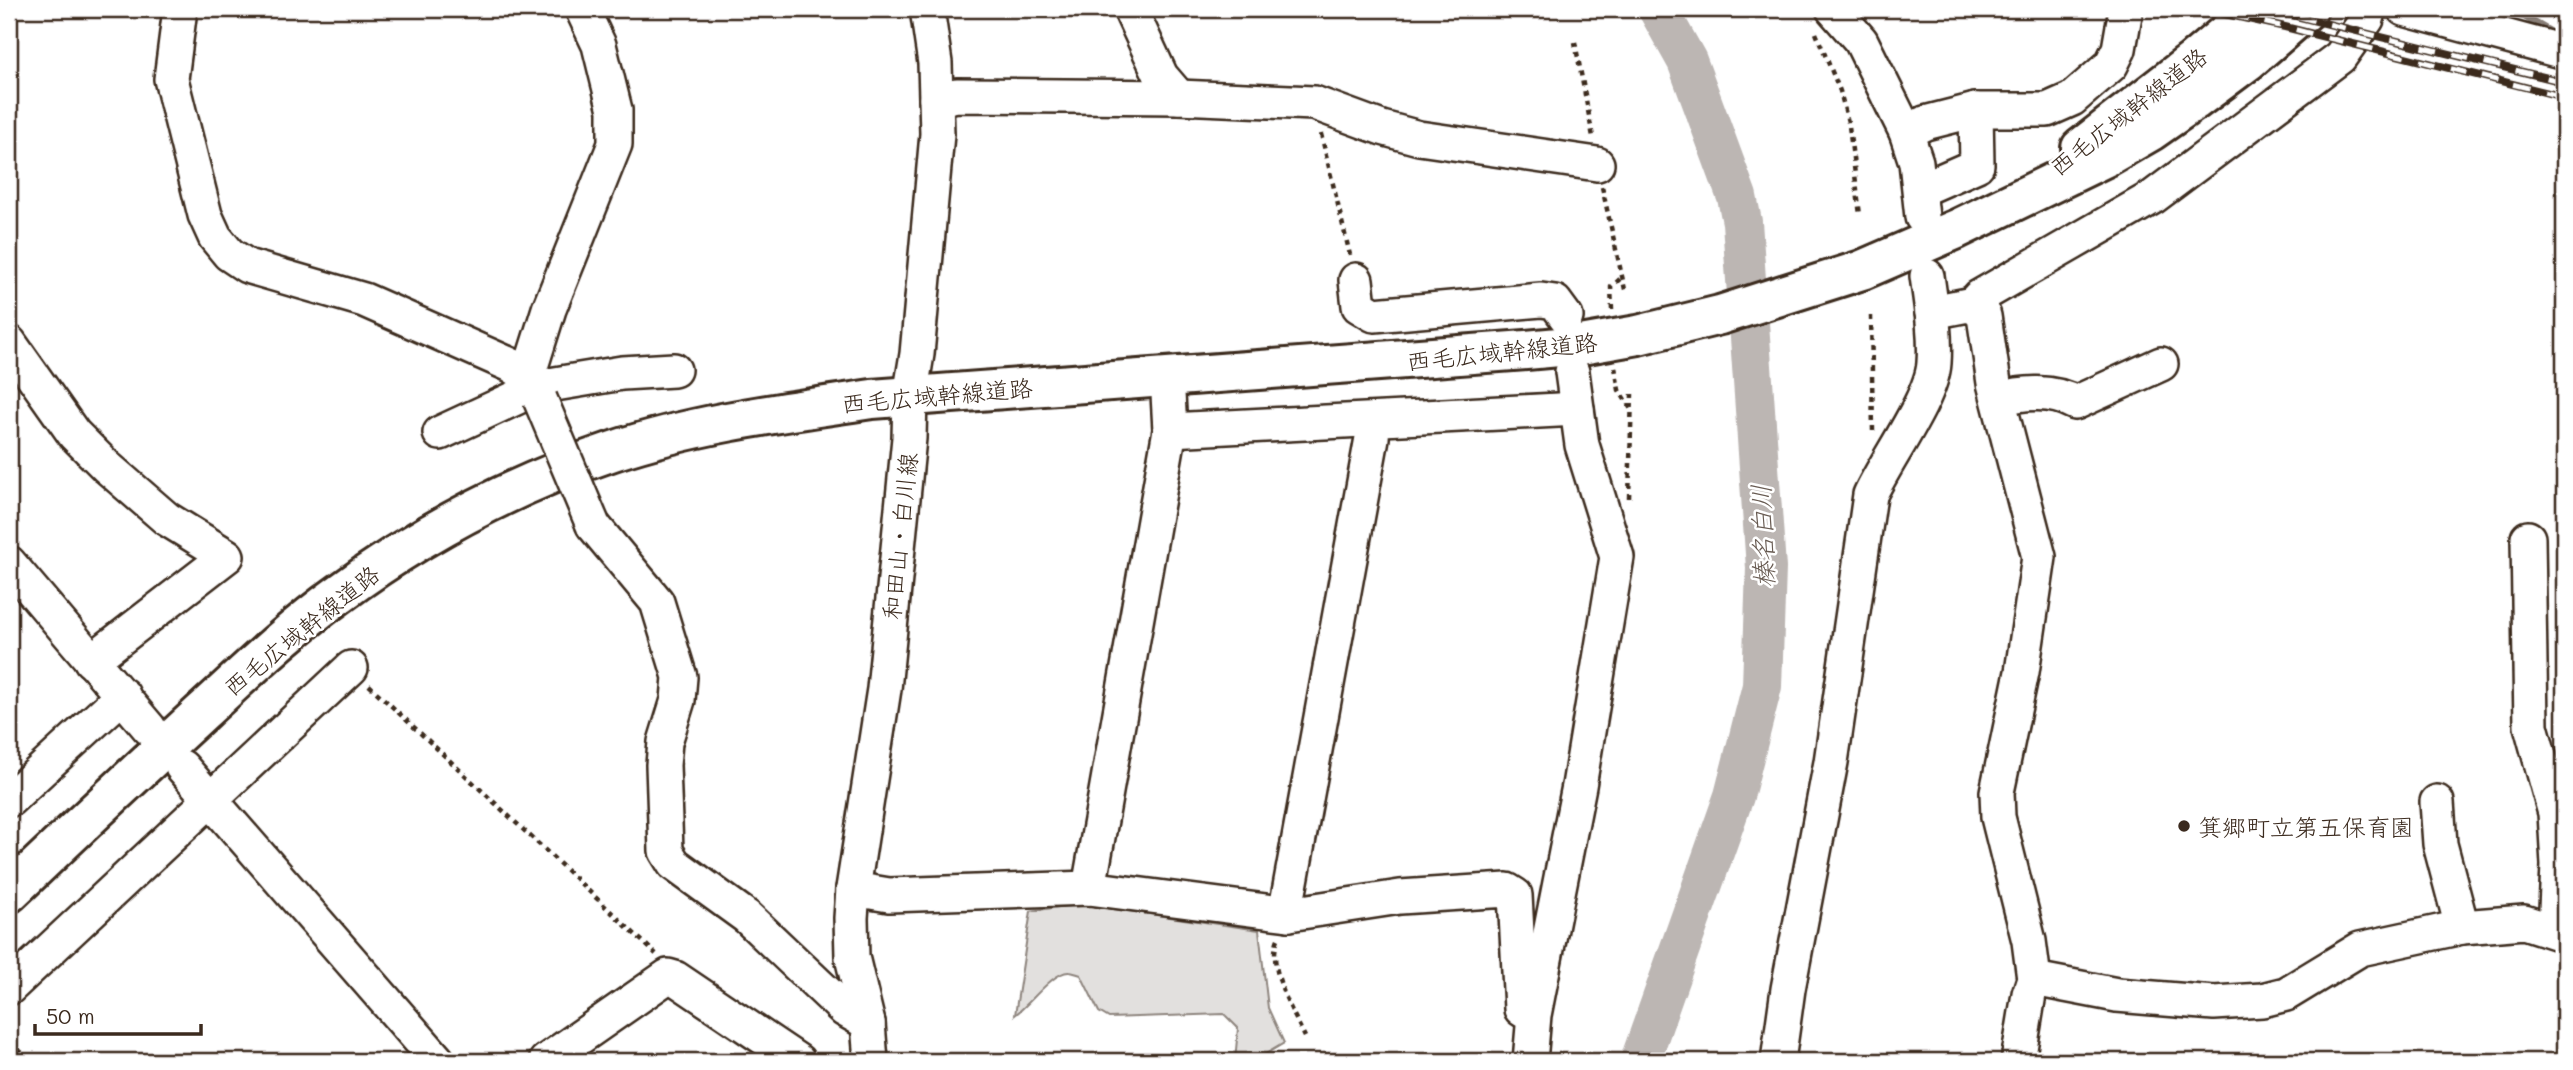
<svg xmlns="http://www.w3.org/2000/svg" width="2573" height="1070" font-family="Mali,'Klee One',sans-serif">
  <rect width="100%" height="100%" fill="#fff"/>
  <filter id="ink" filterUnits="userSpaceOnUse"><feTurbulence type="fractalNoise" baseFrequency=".0143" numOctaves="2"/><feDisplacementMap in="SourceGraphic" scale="14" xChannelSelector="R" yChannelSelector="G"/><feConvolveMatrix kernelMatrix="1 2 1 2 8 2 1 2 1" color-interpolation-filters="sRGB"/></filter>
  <g filter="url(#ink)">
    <path fill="#e2e0de" stroke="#8e857e" stroke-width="2" d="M1081,904l178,26 9,78 16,35 -30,18h-19l3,-33 -14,-14 -115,4 -10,-6 -18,-37c-4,-1 -8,-3 -12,-3 -15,-1 -40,33 -54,43l16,-104z"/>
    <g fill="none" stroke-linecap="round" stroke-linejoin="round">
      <path stroke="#887e77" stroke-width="7" d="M2496,9l29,8 31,18"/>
      <path stroke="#bcb6b3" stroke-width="40" d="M1640,1061l94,-265 28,-110 4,-118 -24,-346 -5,-25 -50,-136 -29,-52"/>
      <defs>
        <g id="minor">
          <path d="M180,9l-9,70 34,136 10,22 14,17 18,12 117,34 147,65 17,11 12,23"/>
          <path d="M1130,9l31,67 18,21"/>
          <path d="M1833,9l28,32 45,91 10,30 6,55"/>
          <path d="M2404,9l160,43"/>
          <path d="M936,99l21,-4 222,2 135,6 68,25 37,10 178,26"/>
          <path d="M1906,132l19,-9 51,-13h71l25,-11 39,-34 8,-16 7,-40"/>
          <path d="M1920,190l57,-25 -1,-55"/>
          <path d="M1356,280l3,26 15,9 167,-15 14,2 11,15"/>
          <path d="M1973,304l6,-7 174,-100 187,-140 27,-38 3,-10"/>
          <path d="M1932,312l41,-8 11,12 10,67 45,174 -17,115 -25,120 1,25 31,124 5,38 -5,15 -11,67"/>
          <path d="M9,342l65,92 33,33 60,52 60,37 -136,105"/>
          <path d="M528,376l21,-67 66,-165v-34l-16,-65 -17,-36"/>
          <path d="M1999,399c24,-7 54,-9 76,4l86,-39"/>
          <path d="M1170,430l407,-21"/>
          <path d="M440,433l95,-44 20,-5 67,-11 52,-3"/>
          <path d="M593,525l64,77 23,75 -2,23 -13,42 -2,23 3,86 8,13 73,53 98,93 23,13"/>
          <path d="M2528,538l3,188 24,87 3,52 -3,66"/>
          <path d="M9,563l140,165"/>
          <path d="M182,767l256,294"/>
          <path d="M9,800l114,-105"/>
          <path d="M2437,802l3,42 22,83"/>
          <path d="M1089,888l81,-458 -3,-54"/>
          <path d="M853,889l36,6 200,-7 200,26 -1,-16 84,-460 1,-18"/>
          <path d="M1289,914l111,-17 107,-7 8,5 6,114 3,2"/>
          <path d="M2034,979l83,16 97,8 48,-3 24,-6 74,-45 102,-22 62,-5 40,13"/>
          <path d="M9,988l342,-320"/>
          <path d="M546,1061l122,-85 7,2 123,83"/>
          <path d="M871,1061l-3,-38 -16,-66 -1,-39 2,-29 31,-200 25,-251 1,-41 7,-43 20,-220 -2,-71 -8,-54"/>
          <path d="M1530,1061l4,-46 45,-229 38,-229 -35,-112 -10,-73"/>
          <path d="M1778,1061l10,-72 43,-227 39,-267c16,-35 62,-97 64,-132 2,-29 -3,-59 -7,-87"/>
        </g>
        <g id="major">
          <path d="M2081,148l112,-87 62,-52"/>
          <path d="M9,893c64,-61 128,-121 193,-181 44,-40 87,-82 136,-117 83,-62 177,-111 275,-144 84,-28 172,-39 259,-52l654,-49 55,-5 57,-10 82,-20 142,-45 95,-41 149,-72 45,-26 43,-30 55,-41 59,-51"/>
        </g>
      </defs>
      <use href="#minor" stroke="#3b2a1e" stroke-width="38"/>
      <use href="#major" stroke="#3b2a1e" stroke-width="44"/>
      <g stroke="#3b2a1e" stroke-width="4.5" stroke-dasharray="5 5" stroke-linecap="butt">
        <path d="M1816,33l24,58 9,35 11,89"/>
        <path d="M1575,42l18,95"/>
        <path d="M1321,134l29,121"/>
        <path d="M1602,187l24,107"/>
        <path d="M1612,310l-1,-23 10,-9"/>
        <path d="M1871,316l2,115"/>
        <path d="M1615,367l4,23 13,21"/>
        <path d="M1629,498l3,-104"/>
        <path d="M369,685l287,269"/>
        <path d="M1278,939c-12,27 15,74 27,98"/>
        <path d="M9,1045l7,3 17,13"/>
      </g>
      <use href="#minor" stroke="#fff" stroke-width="33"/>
      <use href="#major" stroke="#fff" stroke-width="38"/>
      <defs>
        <g id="rail">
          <path d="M2202,9l83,18 279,70"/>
          <path d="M2267,9l297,73"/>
        </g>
      </defs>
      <use href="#rail" stroke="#3b2a1e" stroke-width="8"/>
      <use href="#rail" stroke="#fff" stroke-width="5" stroke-dasharray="16" stroke-linecap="butt"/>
      <defs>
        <path id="minor-bridge" d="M540,399l53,126"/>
      </defs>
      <use href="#minor-bridge" stroke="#3b2a1e" stroke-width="38" stroke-linecap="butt"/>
      <use href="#minor-bridge" stroke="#fff" stroke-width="33"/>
    </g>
  </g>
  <circle fill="#3b2a1e" stroke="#fff" stroke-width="2.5" cx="2184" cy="826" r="7"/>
  <g text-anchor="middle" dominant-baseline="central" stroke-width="5" stroke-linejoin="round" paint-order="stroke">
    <g font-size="24" fill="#3b2a1e" stroke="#fff">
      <text transform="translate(2128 111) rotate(-38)">西毛広域幹線道路</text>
      <text transform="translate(1502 351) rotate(-6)">西毛広域幹線道路</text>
      <text transform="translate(937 395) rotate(-5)">西毛広域幹線道路</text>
      <text transform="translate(899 536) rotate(-84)">和田山・白川線</text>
      <text transform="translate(301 630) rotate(-39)">西毛広域幹線道路</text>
    </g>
    <g font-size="24" fill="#3b2a1e" stroke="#fff" text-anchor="start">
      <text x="2198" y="826">箕郷町立第五保育園</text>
    </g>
    <g font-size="26" font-style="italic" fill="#685b52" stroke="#fff">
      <text transform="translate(1762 536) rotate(-92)">榛名白川</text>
    </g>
  </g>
  <rect width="2573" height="1070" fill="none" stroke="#fff" stroke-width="35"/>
  <rect x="18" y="18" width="2538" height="1035" fill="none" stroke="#3b2a1e" stroke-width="2.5" filter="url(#ink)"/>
  <path d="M35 1024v10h166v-10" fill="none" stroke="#3b2a1e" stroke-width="3.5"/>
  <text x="46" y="1024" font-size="21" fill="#3b2a1e" stroke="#ffffff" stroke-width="5" paint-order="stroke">50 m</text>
</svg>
